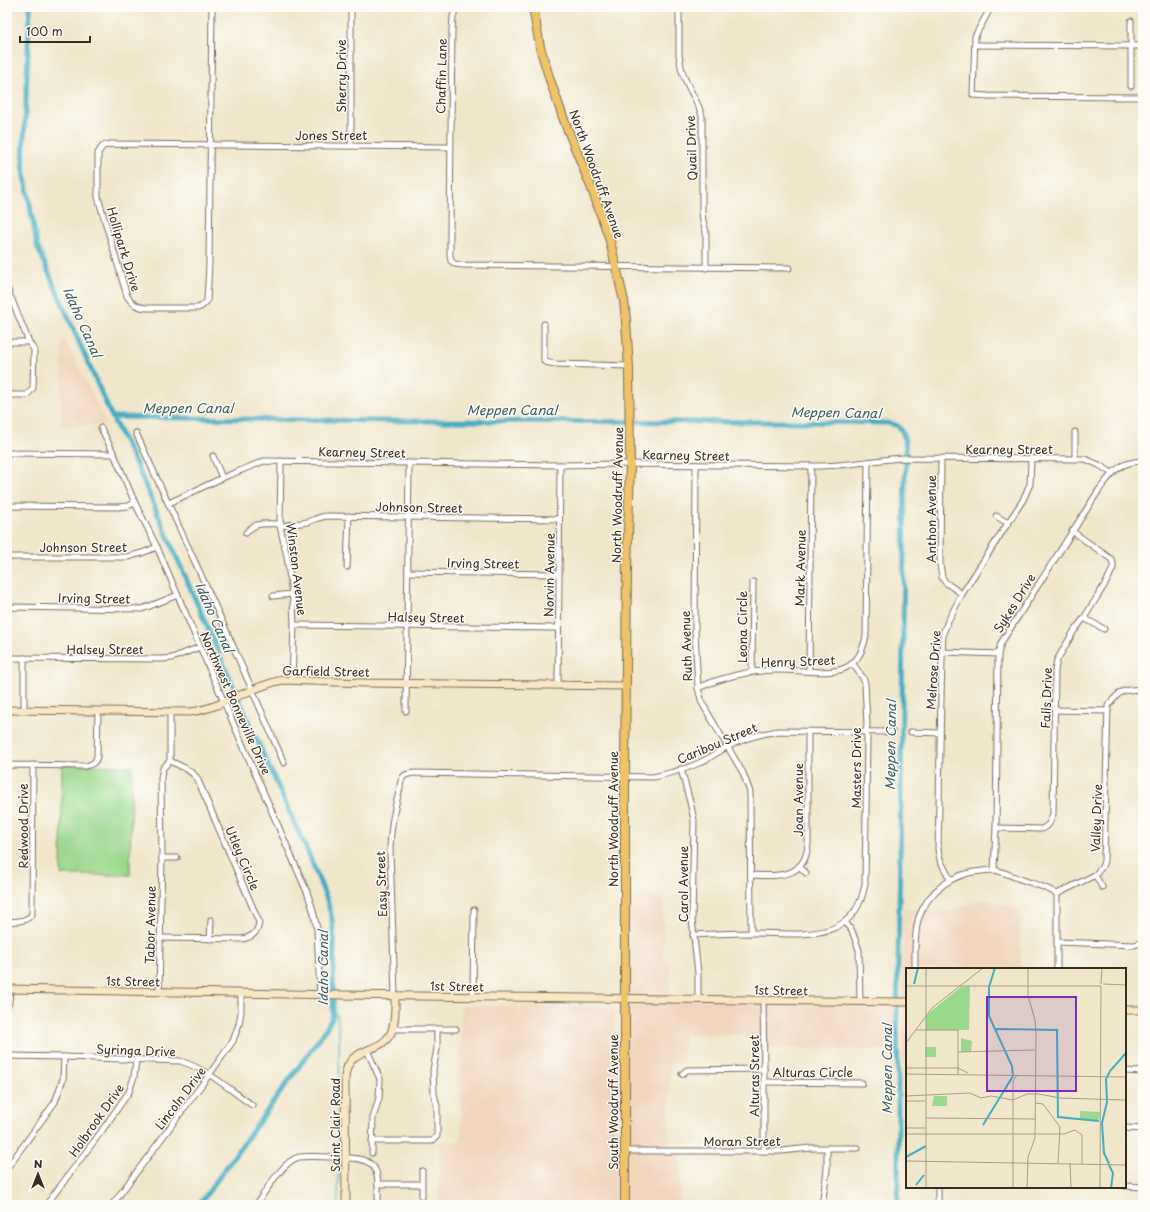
<svg xmlns="http://www.w3.org/2000/svg" width="1150" height="1212" font-family="'Playpen Sans',sans-serif">
  <rect width="100%" height="100%" fill="#fdfcf7"/>
  <filter id="ink" filterUnits="userSpaceOnUse"><feTurbulence type="fractalNoise" baseFrequency=".025" numOctaves="2"/><feDisplacementMap in="SourceGraphic" scale="8" xChannelSelector="R" yChannelSelector="G"/><feConvolveMatrix kernelMatrix="1 2 1 2 8 2 1 2 1" color-interpolation-filters="sRGB"/></filter>
  <filter id="wash" filterUnits="userSpaceOnUse"><feTurbulence type="fractalNoise" baseFrequency=".012" numOctaves="4" result="noise"/><feDisplacementMap in="SourceGraphic" scale="16" xChannelSelector="R" yChannelSelector="G"/><feGaussianBlur stdDeviation="0.9" result="paint"/><feColorMatrix in="noise" values="0 0 0 0 0 0 0 0 0 0 0 0 0 0 0 0 0 1.4 0 .05"/><feComposite in="paint" operator="in"/></filter>
  <g filter="url(#wash)">
    <rect width="100%" height="100%" fill="#f0e6ca"/>
    <g fill="#f1d5bd">
      <path d="M65,340l42,85 -46,1 1,-85z"/>
      <path d="M625,897h38l1,65h6v37l225,3 -1,48 -130,-2v-13h-81v27h-13l-1,89h11v54h-55z"/>
      <path d="M981,899l39,10 1,60h-114v170h-4v-230l46,3z"/>
      <path d="M461,1005l150,2 3,1 1,3v194h-176l1,-64h21z"/>
    </g>
    <path fill="#9ad88d" stroke="#6a8156" d="M62,765h29l41,1 -2,109h-69z"/>
    <g fill="none" stroke-linecap="round" stroke-linejoin="round">
      <g stroke="#43adc2" stroke-width="1.5">
        <path d="M333,1011l4,5 2,17v59"/>
        <path d="M338,1205l1,-108"/>
      </g>
      <g stroke="#43adc2" stroke-width="5">
        <path d="M30,7l-7,157 14,82 75,171 23,45 117,267 55,121 20,50 5,19 2,21 -1,71 -1,7 -8,14 -125,173"/>
        <path d="M112,417l279,4 396,1 100,1c4,1 10,1 12,4 10,12 7,37 6,51l-5,380 -3,152 1,73v122"/>
      </g>
    </g>
  </g>
  <g filter="url(#ink)">
    <g fill="none" stroke-linecap="round" stroke-linejoin="round">
      <defs>
        <g id="street">
          <path d="M212,7l-3,257 -2,37 -5,5 -4,2h-51c-10,-1 -15,-4 -20,-12l-29,-99v-44l5,-7 8,-2 339,3"/>
          <path d="M456,7l-3,10 -1,13 -2,202v23l1,6 4,3 7,1 327,3"/>
          <path d="M679,7v48c1,6 2,13 4,19 5,15 15,27 19,42v96l1,9 3,11v36"/>
          <path d="M991,7l-16,29 -2,59 15,1 155,1"/>
          <path d="M975,45l168,1"/>
          <path d="M1131,86v-65"/>
          <path d="M351,145v-138"/>
          <path d="M7,288l22,54 5,8 -1,38 -6,7h-20"/>
          <path d="M544,324v37l1,1 10,2 74,2"/>
          <path d="M7,342h22"/>
          <path d="M101,428l13,26 21,49 22,44 43,100 107,245 6,18 4,19 3,66"/>
          <path d="M136,433l86,188 62,142"/>
          <path d="M7,453l107,1"/>
          <path d="M213,456l9,22"/>
          <path d="M941,459l-1,106 2,12 3,5 17,12"/>
          <path d="M1075,459v-27"/>
          <path d="M281,461l-1,65 7,31 6,44 1,24 -2,55"/>
          <path d="M696,465l-1,167 3,56 4,15 41,70 7,19 1,141"/>
          <path d="M169,503l53,-25 42,-17 296,4 62,-1 194,2c29,0 58,-6 87,-8l182,1 14,6 13,8"/>
          <path d="M7,506l111,1 10,-1 7,-3"/>
          <path d="M996,516l12,7"/>
          <path d="M280,526l28,-4 10,-4 8,-2 233,3"/>
          <path d="M246,533c9,-12 20,-9 35,-9"/>
          <path d="M7,557h120l15,-4 15,-6"/>
          <path d="M347,567l2,-51"/>
          <path d="M408,572l151,2"/>
          <path d="M273,596l19,-2"/>
          <path d="M7,607l135,2 36,-14"/>
          <path d="M1084,618l20,11"/>
          <path d="M294,625l264,3"/>
          <path d="M942,652l56,2"/>
          <path d="M7,658l156,1 9,-1 28,-11"/>
          <path d="M809,671l2,-205"/>
          <path d="M752,672l1,-90"/>
          <path d="M558,685l2,-220"/>
          <path d="M698,688c24,-11 50,-17 77,-18 20,-1 53,6 70,-2 13,-6 18,-18 21,-32l2,-174"/>
          <path d="M24,710v-52"/>
          <path d="M1055,710l53,1"/>
          <path d="M406,711l3,-248"/>
          <path d="M911,732l29,1"/>
          <path d="M7,765l79,1c6,-2 10,-3 11,-10l1,-45"/>
          <path d="M681,769l9,33 4,18 -2,99 6,54v27"/>
          <path d="M996,828l46,1 7,-5 4,-10 2,-144 2,-10 17,-29 10,-13 23,-37 6,-13v-5l-2,-4 -39,-28"/>
          <path d="M162,858h15"/>
          <path d="M799,866l7,7"/>
          <path d="M994,870l2,-42 2,-174 3,-11 98,-153c14,-18 19,-28 44,-29"/>
          <path d="M751,875c27,1 55,4 57,-32v-111"/>
          <path d="M1095,875l7,12"/>
          <path d="M950,879l-10,-19 -2,-11c2,-72 2,-144 5,-216l5,-12 14,-27 61,-94 7,-16 1,-25"/>
          <path d="M1057,894l38,-19 7,-8 2,-6 4,-155c13,-17 14,-16 35,-17"/>
          <path d="M1057,894v75"/>
          <path d="M7,922c9,-1 20,0 25,-8l1,-149"/>
          <path d="M845,922l7,9 7,19 1,52"/>
          <path d="M693,935c20,-1 41,-2 61,-2 46,0 101,12 111,-49l2,-146 -1,-6 1,-7 -2,-42 -2,-5 -10,-14"/>
          <path d="M159,938l83,1c10,-2 16,-6 17,-17l-62,-144c-7,-9 -17,-12 -27,-17"/>
          <path d="M210,939l1,-19"/>
          <path d="M1057,942l77,3 9,-3"/>
          <path d="M915,969c0,-16 -1,-37 4,-52 10,-27 34,-44 63,-46 3,0 8,-1 12,-1 8,1 20,7 29,10 11,4 24,7 34,14"/>
          <path d="M159,992l3,-134 -1,-81 2,-9 7,-7v-50"/>
          <path d="M395,996l-5,-145c0,-22 4,-42 10,-63 0,-3 1,-9 4,-12 2,-2 6,-2 9,-3l240,4c14,-3 37,-9 50,-16 9,-4 16,-10 24,-14 16,-9 33,-13 51,-16l114,1"/>
          <path d="M473,997l1,-87"/>
          <path d="M763,1001l1,68v82"/>
          <path d="M7,1007l2,-4 1,-14"/>
          <path d="M392,1029h64"/>
          <path d="M367,1050l13,29 -1,19 -6,20 -1,35"/>
          <path d="M7,1056l57,1 116,4c27,8 49,28 72,44"/>
          <path d="M1125,1071l18,1"/>
          <path d="M682,1074l5,-4 77,-1"/>
          <path d="M764,1082l98,1"/>
          <path d="M1125,1128l18,1"/>
          <path d="M372,1141h60l5,-5v-30l-3,-12 -1,-24 4,-21v-20"/>
          <path d="M625,1151h156l30,-3h47"/>
          <path d="M345,1158c37,-1 33,18 33,47"/>
          <path d="M7,1168l48,-66 8,-23 1,-22"/>
          <path d="M422,1171v26"/>
          <path d="M378,1184h43"/>
          <path d="M1125,1186l18,1"/>
          <path d="M46,1205l55,-73 28,-40 5,-15 2,-17"/>
          <path d="M112,1205l97,-130 24,-34 6,-17 2,-12v-19"/>
          <path d="M256,1205c9,-13 28,-45 43,-48 11,-1 23,0 34,0"/>
          <path d="M822,1205l5,-35v-22"/>
          <path d="M938,1205v-18"/>
        </g>
        <g id="secondary">
          <path d="M7,710l183,2c33,-4 60,-26 93,-32l83,3 260,3"/>
          <path d="M7,989l334,6 566,7"/>
          <path d="M1125,1010h18"/>
          <path d="M346,1205l-1,-127c2,-33 35,-23 46,-45 5,-12 4,-25 4,-37"/>
        </g>
        <path id="primary" d="M533,7l7,40 10,33 15,43 27,66 17,48 15,64 2,20 3,47 1,96 -3,105 -2,200v436"/>
      </defs>
      <use href="#street" stroke="#7a6c5a" stroke-width="7"/>
      <use href="#secondary" stroke="#7a6c5a" stroke-width="9"/>
      <use href="#primary" stroke="#7a6c5a" stroke-width="10"/>
      <use href="#street" stroke="#fff" stroke-width="5"/>
      <use href="#secondary" stroke="#f9e7c3" stroke-width="7"/>
      <use href="#primary" stroke="#f0c369" stroke-width="8"/>
    </g>
  </g>
  <g text-anchor="middle" dominant-baseline="central" stroke-width="3" stroke-linejoin="round" paint-order="stroke">
    <g font-size="12" fill="#3b2a1e" stroke="#fdfcf7">
      <text transform="translate(341 76) rotate(-90)">Sherry Drive</text>
      <text transform="translate(441 76) rotate(-89)">Chaffin Lane</text>
      <text x="331" y="135">Jones Street</text>
      <text transform="translate(691 148) rotate(-92)">Quail Drive</text>
      <text transform="translate(597 174) rotate(70)">North Woodruff Avenue</text>
      <text transform="translate(124 249) rotate(73)">Hollipark Drive</text>
      <text x="1009" y="449">Kearney Street</text>
      <text transform="translate(362 452) rotate(1)">Kearney Street</text>
      <text transform="translate(686 455) rotate(1)">Kearney Street</text>
      <text transform="translate(617 495) rotate(-89)">North Woodruff Avenue</text>
      <text transform="translate(419 507) rotate(1)">Johnson Street</text>
      <text transform="translate(931 519) rotate(-90)">Anthon Avenue</text>
      <text x="83" y="547">Johnson Street</text>
      <text transform="translate(483 563) rotate(1)">Irving Street</text>
      <text transform="translate(800 568) rotate(-89)">Mark Avenue</text>
      <text transform="translate(297 569) rotate(83)">Winston Avenue</text>
      <text transform="translate(549 575) rotate(-89)">Norvin Avenue</text>
      <text transform="translate(94 598) rotate(1)">Irving Street</text>
      <text transform="translate(1014 603) rotate(-58)">Sykes Drive</text>
      <text transform="translate(426 617) rotate(1)">Halsey Street</text>
      <text transform="translate(742 627) rotate(-90)">Leona Circle</text>
      <text transform="translate(686 646) rotate(-92)">Ruth Avenue</text>
      <text x="105" y="649">Halsey Street</text>
      <text transform="translate(798 661) rotate(-2)">Henry Street</text>
      <text transform="translate(933 670) rotate(-86)">Melrose Drive</text>
      <text transform="translate(326 671) rotate(1)">Garfield Street</text>
      <text transform="translate(1046 698) rotate(-88)">Falls Drive</text>
      <text transform="translate(236 703) rotate(66)">Northwest Bonneville Drive</text>
      <text transform="translate(717 743) rotate(-23)">Caribou Street</text>
      <text transform="translate(856 768) rotate(-90)">Masters Drive</text>
      <text transform="translate(798 800) rotate(-90)">Joan Avenue</text>
      <text transform="translate(1096 818) rotate(-88)">Valley Drive</text>
      <text transform="translate(613 819) rotate(-90)">North Woodruff Avenue</text>
      <text transform="translate(23 826) rotate(-90)">Redwood Drive</text>
      <text transform="translate(243 858) rotate(67)">Utley Circle</text>
      <text transform="translate(381 884) rotate(-92)">Easy Street</text>
      <text transform="translate(683 884) rotate(-90)">Carol Avenue</text>
      <text transform="translate(150 925) rotate(-89)">Tabor Avenue</text>
      <text transform="translate(133 981) rotate(1)">1st Street</text>
      <text transform="translate(457 986) rotate(1)">1st Street</text>
      <text transform="translate(781 990) rotate(1)">1st Street</text>
      <text transform="translate(136 1050) rotate(2)">Syringa Drive</text>
      <text x="813" y="1072">Alturas Circle</text>
      <text transform="translate(754 1076) rotate(-90)">Alturas Street</text>
      <text transform="translate(180 1098) rotate(-53)">Lincoln Drive</text>
      <text transform="translate(613 1102) rotate(-90)">South Woodruff Avenue</text>
      <text transform="translate(96 1120) rotate(-55)">Holbrook Drive</text>
      <text transform="translate(335 1125) rotate(-90)">Saint Clair Road</text>
      <text x="742" y="1141">Moran Street</text>
    </g>
    <g font-size="13" font-style="italic" fill="#3e5e60" stroke="#fdfcf7">
      <text transform="translate(83 322) rotate(66)">Idaho Canal</text>
      <text x="188" y="407">Meppen Canal</text>
      <text x="512" y="409">Meppen Canal</text>
      <text transform="translate(836 412) rotate(1)">Meppen Canal</text>
      <text transform="translate(215 617) rotate(66)">Idaho Canal</text>
      <text transform="translate(890 745) rotate(-89)">Meppen Canal</text>
      <text transform="translate(322 968) rotate(-90)">Idaho Canal</text>
      <text transform="translate(886 1069) rotate(-90)">Meppen Canal</text>
    </g>
  </g>
  <g transform="translate(906 968)">
    <rect width="220" height="220" fill="#f0e6ca"/>
    <path d="M64,18l-1,44h-43v-13l4,-5 31,-25zM55,70l11,3 -1,11h-10zM19,79h11v10h-11zM28,128h13v10h-15zM174,143l20,1 -1,9 -19,-2z" fill="#9ad88d"/>
    <path fill="none" stroke="#43adc2" stroke-width="2" d="M8,16l4,-16M90,61l61,1 1,87 41,4M196,155l5,-21 -1,-23 4,-8 16,-18M196,155l2,30 5,11M77,157l30,-49 -1,-10 -23,-50v-29l6,-19M0,189l20,-11M203,197l4,8 -2,15M10,217l8,-10"/>
    <path fill="none" stroke="#a89b85" stroke-width="1" d="M195,16l1,-16M197,16l23,1M0,18h195M10,62h42v44M0,75l26,-35 51,-40M52,84l77,-2M0,100h52l10,5M0,106l220,3M0,128l64,-3 11,5 10,-2 22,4 14,-6h12l21,4 65,2M220,131v-22M220,131v17M0,133h19M129,135l8,1 17,23 -2,36M20,150l109,1M0,160h19M0,166h158l11,-4 7,5v29M0,193l220,4M164,195l1,25M20,220v-220M107,220v-107l4,-6M121,220l1,-31 7,-19 1,-105 -1,-13 -7,-24v-28M194,220l1,-202"/>
    <path fill="#7b2cbf" fill-opacity="0.15" stroke="#7b2cbf" stroke-width="2" d="M81,29h89v94h-89z"/>
    <rect width="220" height="220" fill="none" stroke="#3b2a1e" stroke-width="2"/>
  </g>
  <rect width="1150" height="1212" fill="none" stroke="#fdfcf7" stroke-width="24"/>
  <g transform="translate(38 1174)" stroke="#fdfcf7" stroke-width="3" paint-order="stroke">
  <path d="M0-3L7 15L0 10L-7 15Z" fill="#3b2a1e"/>
  <text y="-6" font-size="11" font-weight="bold" text-anchor="middle" fill="#3b2a1e">N</text>
  </g>
  <path d="M20 36v6h70v-6" fill="none" stroke="#3b2a1e" stroke-width="2"/>
  <text x="26" y="36" font-size="12" fill="#3b2a1e" stroke="#fdfcf7" stroke-width="3" paint-order="stroke">100 m</text>
</svg>
